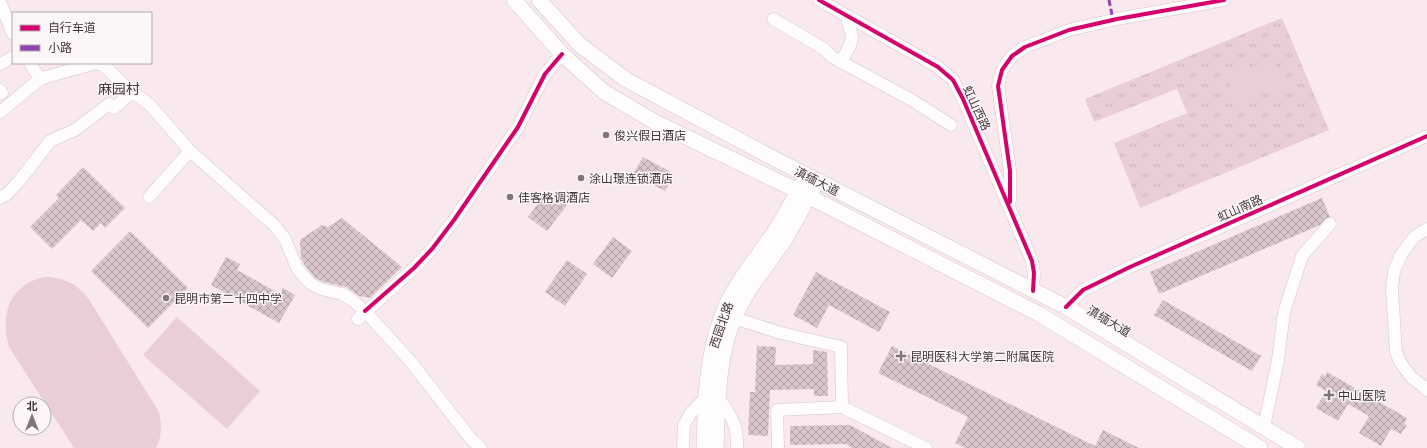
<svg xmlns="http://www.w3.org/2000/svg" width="1427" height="448" font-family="'IBM Plex Sans','Noto Sans SC',sans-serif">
  <defs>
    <pattern id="grass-tufts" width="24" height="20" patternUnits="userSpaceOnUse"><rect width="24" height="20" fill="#eaced6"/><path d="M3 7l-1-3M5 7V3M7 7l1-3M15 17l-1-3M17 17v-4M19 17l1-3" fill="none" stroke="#cab2b8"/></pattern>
    <pattern id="building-cross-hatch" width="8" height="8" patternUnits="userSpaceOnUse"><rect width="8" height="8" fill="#d9c6cb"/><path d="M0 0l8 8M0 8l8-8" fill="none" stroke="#b2a2a6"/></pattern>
  </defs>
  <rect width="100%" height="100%" fill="#f9e8ed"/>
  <path fill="url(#grass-tufts)" d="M1282,18l47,112 -189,78 -26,-65 73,-30 -10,-24 -83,33 -9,-23z"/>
  <g fill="#eaced6">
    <path d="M1274,59l11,27 -48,18 -10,-28z"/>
    <path d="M44,277c19,0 32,6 44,21l71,114c3,13 3,24 -3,36h-82l-65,-101c-9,-33 0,-62 35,-70z"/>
    <path d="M177,317l83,74 -33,38 -84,-74z"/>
  </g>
  <g fill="url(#building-cross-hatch)">
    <path d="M643,157l31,17 -9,17 -32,-17z"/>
    <path d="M83,167l42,41 -20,20 -4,-5 -8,8 -12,-11 -29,29 -22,-22 29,-29 -3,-3z"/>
    <path d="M548,191l19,14 -20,26 -19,-14z"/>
    <path d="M1322,198l8,19 -5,2 -5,6 -161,69 -9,-22z"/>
    <path d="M342,218l60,49 -32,31 -11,-2 -13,-9 -22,-5 -9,-4 -11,-14 -3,-6 -1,-18 22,-15 6,2z"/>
    <path d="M130,231l58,57 -40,40 -57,-57z"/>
    <path d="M613,237l19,14 -20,27 -19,-14z"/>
    <path d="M226,257l14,7 -3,6 43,24 3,-6 12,7 -16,28 -68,-38z"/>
    <path d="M567,260l20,14 -22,32 -20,-14z"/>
    <path d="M816,272l74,40 -11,20 -50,-27 -12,23 -24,-13z"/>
    <path d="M1163,300l98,56 -9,15 -98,-56z"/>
    <path d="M757,346l19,1 -1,18 38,-1v-14l14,2 1,44h-14v-7l-44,1 -2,46 -20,-1 2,-43h5z"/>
    <path d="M892,346l203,100 8,-16 36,18h-174l-10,-5 13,-26 -90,-44z"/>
    <path d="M1327,372l80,46 -3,6 3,1 -6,9 -10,-5 -10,17 -22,-13 10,-17 -21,-12 -10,17 -22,-13 10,-17 -10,-6 6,-11 3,2z"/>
    <path d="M850,425l42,23h-40l-6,-4 -56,1v-19z"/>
  </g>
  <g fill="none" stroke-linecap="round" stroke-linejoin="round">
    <defs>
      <g id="minor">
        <path d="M819,0l119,67 15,13 10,19 69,162 2,12 -1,18"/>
        <path d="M0,2l13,32"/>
        <path d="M773,19l51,30 8,8 78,42 41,26"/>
        <path d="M841,62c4,-9 14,-20 10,-30 -2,-7 -4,-8 -3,-16"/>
        <path d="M30,63l10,16c18,-6 37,-10 56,-16"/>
        <path d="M97,63l7,3 28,26 17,12 41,47 84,74 11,14 12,29 8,10 6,6 10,5 21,5 10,6 13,11 46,51 60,77 10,9"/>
        <path d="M0,64l13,-7"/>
        <path d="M0,90l2,3"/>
        <path d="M0,112l40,-33"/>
        <path d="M149,197l41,-46"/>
        <path d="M0,198l7,-4 13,-14 30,-39 25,-11 34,-26 5,4 18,-16"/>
        <path d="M1010,201v-30l-12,-85 4,-16 10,-14 13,-9 44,-17 48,-11 107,-19"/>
        <path d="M1427,229l-13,8 -13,18 -7,16 -2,19 4,62 4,10 12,16 11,8 4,4"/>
        <path d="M1066,307l17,-17 47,-23 297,-131"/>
        <path d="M734,318l47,15 60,14 1,60"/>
        <path d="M358,319l56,-51 18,-19 22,-29 64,-93 27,-53 17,-20"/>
        <path d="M718,397c13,19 20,27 19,51"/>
        <path d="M1264,427l14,-67 6,-48 18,-56 28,-32"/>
        <path d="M683,448l1,-23 6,-11 16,-17"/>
        <path d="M778,448l-1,-38 65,-3 84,41"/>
      </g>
      <g id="major">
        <path d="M514,0l48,54 42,38 51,30 143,69 241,123 221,134"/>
        <path d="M539,0l41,45 45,34 148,79 293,149 232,141"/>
        <path d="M704,448c1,-45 2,-92 19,-135 11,-29 35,-56 52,-82 10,-15 18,-32 27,-47"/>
        <path d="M716,448c2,-44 1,-90 19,-132 13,-30 36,-54 53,-82 9,-15 16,-30 25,-45"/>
      </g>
    </defs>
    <use href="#minor" stroke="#d3c7ca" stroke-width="13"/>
    <use href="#major" stroke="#d3c7ca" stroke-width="16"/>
    <use href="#minor" stroke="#fefcfc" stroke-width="12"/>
    <use href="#major" stroke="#fefcfc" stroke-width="15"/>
    <path stroke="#8e44ad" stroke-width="3" stroke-dasharray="6 3" stroke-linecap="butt" d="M1109,0l4,20"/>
    <defs>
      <g id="cycleway">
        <path d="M819,0l119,67 15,13 10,19 69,162 2,12 -1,18"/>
        <path d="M1010,202v-31l-12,-85 4,-16 10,-14 13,-9 44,-17 48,-11 107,-19"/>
        <path d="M1066,307l17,-17 47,-23 297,-131"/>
        <path d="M365,311l49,-43 18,-19 22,-29 64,-93 27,-53 17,-20"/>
      </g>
    </defs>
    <use href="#cycleway" stroke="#fcf6f8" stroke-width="6"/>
    <use href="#cycleway" stroke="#d6006c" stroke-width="4"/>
  </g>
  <g fill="#827579" stroke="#fcf6f8" stroke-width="1.5">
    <circle cx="606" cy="135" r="4"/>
    <circle cx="581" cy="178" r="4"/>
    <circle cx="510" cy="197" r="4"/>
    <circle cx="166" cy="298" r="4"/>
    <path d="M899 350h4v4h4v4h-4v4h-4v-4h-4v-4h4z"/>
    <path d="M1327 389h4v4h4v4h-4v4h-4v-4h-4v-4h4z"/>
  </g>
  <g text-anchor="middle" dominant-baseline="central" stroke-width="3" stroke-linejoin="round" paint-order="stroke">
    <g font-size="12" fill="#42373a" stroke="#fcf6f8">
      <text transform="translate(977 108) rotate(65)">虹山西路</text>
      <text transform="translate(817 181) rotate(27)">滇缅大道</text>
      <text transform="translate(1240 208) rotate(-24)">虹山南路</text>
      <text transform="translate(1109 321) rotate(31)">滇缅大道</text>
      <text transform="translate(721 325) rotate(-71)">西园北路</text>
    </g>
    <g font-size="12" fill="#42373a" stroke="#fcf6f8" text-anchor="start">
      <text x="614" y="135">俊兴假日酒店</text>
      <text x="589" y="178">涂山璟连锁酒店</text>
      <text x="518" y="197">佳客格调酒店</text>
      <text x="174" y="298">昆明市第二十四中学</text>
      <text x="910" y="356">昆明医科大学第二附属医院</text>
      <text x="1338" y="395">中山医院</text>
    </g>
    <g font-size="14" fill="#42373a" stroke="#fcf6f8">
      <text x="119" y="89">麻园村</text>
    </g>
  </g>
  <rect x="12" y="12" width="140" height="52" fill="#fcf6f8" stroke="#b2aaac"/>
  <rect x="20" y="25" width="20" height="6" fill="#d6006c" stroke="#b2aaac"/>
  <text x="48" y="32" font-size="12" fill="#42373a">自行车道</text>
  <rect x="20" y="45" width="20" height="6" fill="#8e44ad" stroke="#b2aaac"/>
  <text x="48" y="52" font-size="12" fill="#42373a">小路</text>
  <g transform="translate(32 416)"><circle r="19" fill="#fcf6f8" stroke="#b2aaac"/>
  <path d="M0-3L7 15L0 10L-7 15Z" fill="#827579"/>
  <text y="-6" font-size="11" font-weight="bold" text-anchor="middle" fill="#42373a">北</text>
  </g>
</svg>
